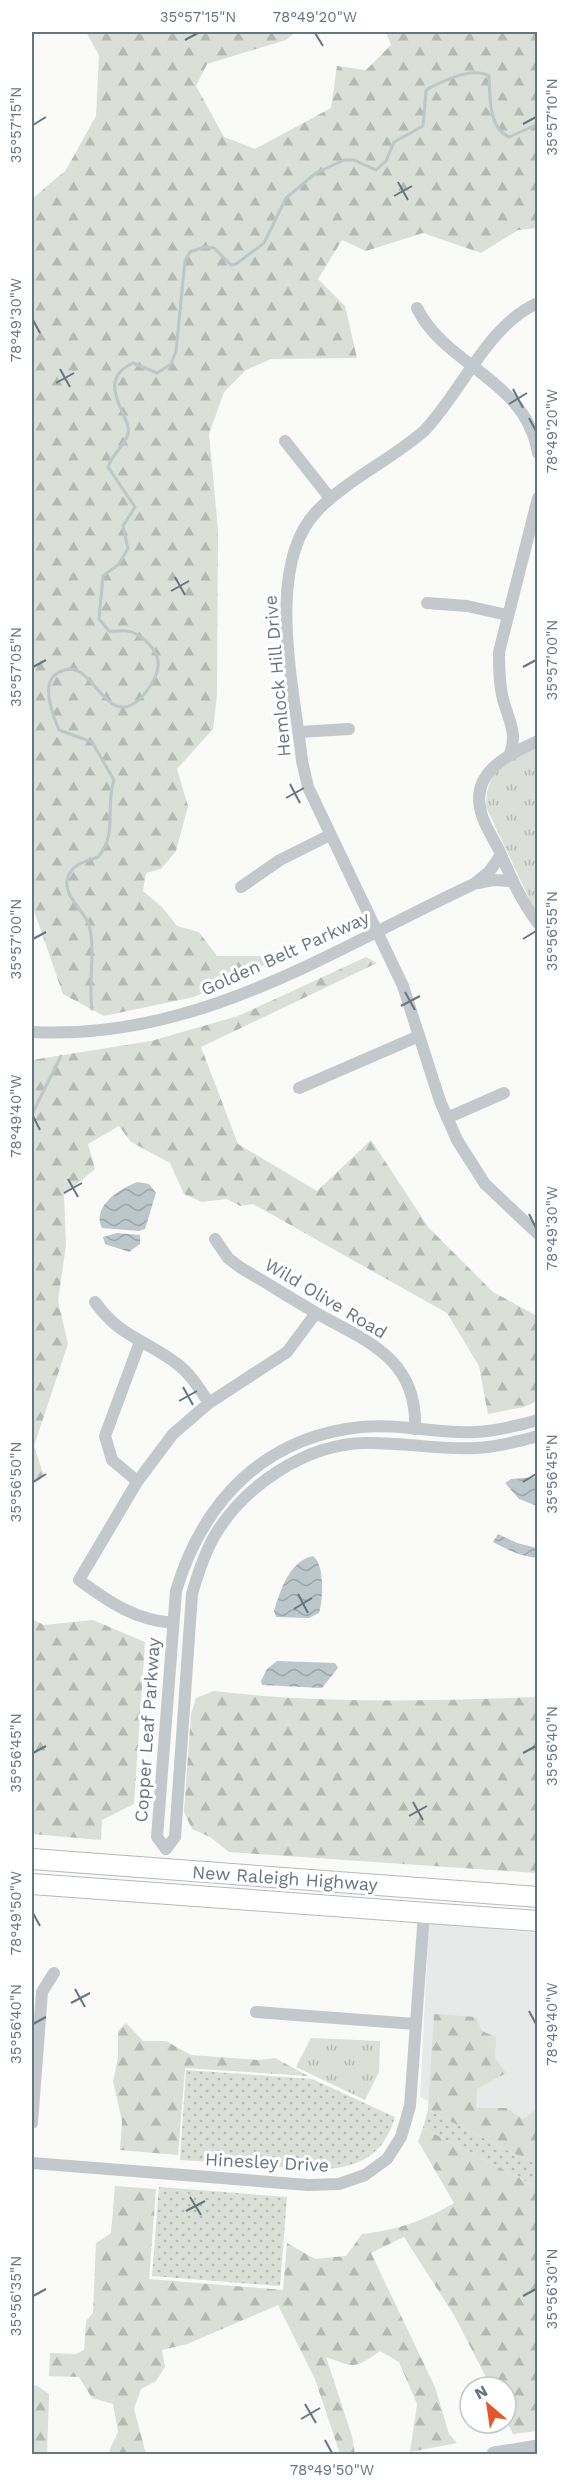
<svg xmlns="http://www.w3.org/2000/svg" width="569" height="2486" font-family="'Work Sans',sans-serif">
  <defs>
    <pattern id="grass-dots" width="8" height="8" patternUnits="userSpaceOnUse" patternTransform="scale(1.5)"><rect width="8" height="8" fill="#dadfd7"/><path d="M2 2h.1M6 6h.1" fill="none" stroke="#b4b9b4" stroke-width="1.8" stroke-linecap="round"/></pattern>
    <pattern id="forest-firs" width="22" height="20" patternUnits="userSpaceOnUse" patternTransform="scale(1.5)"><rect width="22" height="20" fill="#dadfd7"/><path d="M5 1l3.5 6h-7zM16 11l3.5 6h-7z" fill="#b4b9b4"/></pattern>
    <pattern id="park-tufts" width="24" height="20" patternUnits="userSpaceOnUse" patternTransform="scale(1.5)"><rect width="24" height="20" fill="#dadfd7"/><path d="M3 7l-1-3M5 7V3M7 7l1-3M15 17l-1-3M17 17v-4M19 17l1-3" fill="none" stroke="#b4b9b4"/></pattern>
    <pattern id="water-waves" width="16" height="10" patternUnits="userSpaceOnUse" patternTransform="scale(1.5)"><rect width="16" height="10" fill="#bbc7cb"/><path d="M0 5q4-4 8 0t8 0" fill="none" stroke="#9ca6aa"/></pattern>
  </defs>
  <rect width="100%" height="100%" fill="#fafaf8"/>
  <path fill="#e8e9e9" d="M429,1922l108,11v193l-63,-2 -54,-27z"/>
  <g fill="url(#grass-dots)">
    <path d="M186,2070l126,9 83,38c-18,63 -76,53 -127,49 -30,-2 -59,-4 -88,-6z"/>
    <path d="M428,2110l109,55v22l-114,-59z"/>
    <path d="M159,2187l128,10 -7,89 -128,-10z"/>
  </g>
  <g fill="url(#forest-firs)">
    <path d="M86,32h209l-9,8 -79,24 -11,22 28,51 31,12 76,-41 6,-42 29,4 25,-25 -5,-13h152l-1,196 -19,2 -37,23 -58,-20 -57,18 -24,-11 -24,39 27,27 12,52 -86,1 -25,11 -22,22 -15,42 9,96 -1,165 -4,34 -36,40 11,37 -12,45 -15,18 -15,4 -3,18 19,16 15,19 22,6 18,24h49l-2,9 -70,32 -90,19 -41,-22 -30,-86 -1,-79v-630l34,-29 30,-54 3,-61z"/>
    <path d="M366,957l11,6 -176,84 37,97 79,47 54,-51 58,88 64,64 44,24v85l-13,6 -36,7 -9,-48 -32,-53 -194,-109 -13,2 -13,-7 -25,3 -18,-8 -14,-31 -39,-21 -12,-16 -31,18 7,25 -31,26 2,50 -8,56 10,43 -34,102 10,30 -12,10v-426l119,-19 87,-25z"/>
    <path d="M32,1619l12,6 49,-5 52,22 -11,162 -32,16 -1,20 -69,-6z"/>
    <path d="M214,1691c107,13 216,10 323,6v176l-308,-21 -19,-15 -18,-8 -8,-17 7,-98 5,-16z"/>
    <path d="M434,2014l42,3 6,14 14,6 -1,21 11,15 -29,16 -1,19h30l17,11 14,-10v56l-109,-55z"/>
    <path d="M126,2023l17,18h23l25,14 68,5 16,-2 33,18 -123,-8 -7,87 -58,-5 2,-29 -9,-40 5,-23v-27z"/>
    <path d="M423,2128l114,59v244l-24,3 -7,-14v-33h-15l-37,-72 -50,-78 -33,16 64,134 14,47 8,9 -47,9 7,-48 -18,-42 -19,-11c-27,19 -26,16 -54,6l26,79 3,18h-15l-25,-75 -37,-74 -91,39 -25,6 3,17 -9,14 -15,8 -7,20 12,45h-34l-3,-3 9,-19 -5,-28 -21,-6 -13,-21 -30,-1 1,-23 26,1 8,-4 2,-29 7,-8 3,-70 15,-10 4,-47 41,3 -7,90 134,11 4,-47 28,16 31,-3 16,-22c35,-4 62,-13 92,-31l-36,-62z"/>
    <path d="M36,2385l13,9 -2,60h-15v-67z"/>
  </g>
  <g fill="url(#park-tufts)">
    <path d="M537,746v169l-51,-108c1,-40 19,-44 51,-61z"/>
    <path d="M311,2038l69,3 -1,31 -14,28 -69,-33z"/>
  </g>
  <g fill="url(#water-waves)">
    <path d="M137,1182l12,2 7,9 -11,36 -6,2 -37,-3c-11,-22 18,-39 35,-46z"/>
    <path d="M117,1233l23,2v9l-11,8 -24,-8 -2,-7z"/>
    <path d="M537,1477v29l-18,-7 -14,-16 6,-4z"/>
    <path d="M498,1534l19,9 20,5v10c-16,-2 -30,-8 -44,-16z"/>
    <path d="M313,1556c12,9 10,44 6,57l-10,5 -33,-1 -2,-6c6,-20 15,-50 39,-55z"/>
    <path d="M277,1661l58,2 3,5 -16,20 -60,-3 -1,-4 6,-12z"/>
  </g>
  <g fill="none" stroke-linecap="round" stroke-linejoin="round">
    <g stroke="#bbc7cb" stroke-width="3">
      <path d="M92,1009c-4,-27 4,-58 -3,-84 -5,-15 -25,-28 -22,-45 4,-16 17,-18 31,-23 20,-22 7,-52 16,-77l-22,-38 -33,-12c-6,-14 -18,-44 -4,-55 38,-29 47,60 86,23 8,-9 16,-20 17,-32 2,-14 -16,-33 -31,-35 -5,-1 -12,1 -18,0l-10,-12 4,-43 15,-11 10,-16 -5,-23 12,-19 -27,-40c4,-13 16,-20 20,-33 5,-17 -36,-52 5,-71l24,10 14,-9 5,-13 9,-90 5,-9 14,-5 10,1 17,17 5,-1 28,-21 22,-45 30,-25 28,-13h10l22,10 10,-9 8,-19 29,-16 3,-35 3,-3c15,-7 43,-22 60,-12 1,19 -1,52 20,61l29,-13"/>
      <path d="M32,1114l29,-58"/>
    </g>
    <defs>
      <g id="trunk">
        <path d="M32,1859l506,38"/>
        <path d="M32,1884l506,37"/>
      </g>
    </defs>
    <use href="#trunk" stroke="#b4b9bd" stroke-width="22"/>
    <g stroke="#c3c8cc" stroke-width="12">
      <path d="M538,303c-51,22 -76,89 -114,128 -33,29 -76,48 -106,79 -55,55 -23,181 -16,251l6,26 95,199 37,115 17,39 28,44 53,50"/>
      <path d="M417,308c29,59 108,70 121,145"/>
      <path d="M285,441l45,57"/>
      <path d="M427,603l40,3 40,9"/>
      <path d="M299,732l50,-3"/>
      <path d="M538,741c-30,14 -68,31 -57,71 3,13 12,26 18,38 11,26 22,51 39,73"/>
      <path d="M510,754c8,-21 -2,-35 -7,-55 -4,-16 -4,-31 -4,-47l39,-154"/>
      <path d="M478,883l15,-3 19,1"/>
      <path d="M241,887l39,-27 50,-25"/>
      <path d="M32,1032c165,9 298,-81 442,-148l15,-12 12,-17"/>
      <path d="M299,1088l120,-52"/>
      <path d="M447,1118l57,-25"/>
      <path d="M215,1239l13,19 13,10c26,15 51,31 77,46 51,28 100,46 97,115"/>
      <path d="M95,1302c25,35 49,37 81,61 14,10 23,25 33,40"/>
      <path d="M137,1481l-25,-21 -7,-24 35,-94"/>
      <path d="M173,1623c-38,-3 -64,-21 -94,-43l58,-98 36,-48 36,-31 78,-51 29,-39"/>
      <path d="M166,1849l-9,-12 19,-246c27,-90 88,-154 185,-164 38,-4 77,7 114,5 22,-1 42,-6 63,-12"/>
      <path d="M166,1849l9,-12 17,-243c6,-21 12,-40 23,-59 30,-50 91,-91 150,-92 37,-1 74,7 110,5 22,-1 42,-6 63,-12"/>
      <path d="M256,2012l159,12"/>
      <path d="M32,2123l10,-131 12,-19"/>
      <path d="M32,2163l276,22 31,-1 26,-9 22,-16 14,-22 9,-31 14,-193"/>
    </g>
    <path stroke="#c3c8cc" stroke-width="15" d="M494,2454l44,-7"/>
    <use href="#trunk" stroke="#fff" stroke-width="20"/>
  </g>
  <path fill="none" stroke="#657683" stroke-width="2" d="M315,33l8,13M185,40l13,-7M523,124l13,-7M33,125l13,-8M398,182l10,18M394,196l18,-10M33,320l7,13M60,369l10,18M56,383l18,-10M513,389l10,19M509,404l18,-11M529,418l7,13M175,577l10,18M171,591l18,-10M33,667l13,-7M523,667l13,-7M290,784l10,19M286,798l18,-10M33,939l13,-7M523,939l13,-8M405,992l10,18M401,1006l19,-10M33,1116l7,14M68,1179l10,18M64,1193l18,-10M529,1214l7,14M183,1387l10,18M179,1401l18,-10M33,1482l13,-8M523,1482l13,-8M298,1594l10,19M294,1609l18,-11M33,1753l13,-7M523,1753l13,-7M413,1802l10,18M409,1816l18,-10M33,1913l7,13M75,1989l10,18M71,2003l19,-10M529,2011l7,13M33,2024l13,-7M190,2197l11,18M186,2211l19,-10M33,2296l13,-7M523,2296l13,-7M305,2404l11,19M301,2419l19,-11M325,2440l7,13"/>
  <g text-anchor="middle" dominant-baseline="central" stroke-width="6" stroke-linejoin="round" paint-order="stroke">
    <g font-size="18" fill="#657683" stroke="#fff">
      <text transform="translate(277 676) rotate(-95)">Hemlock Hill Drive</text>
      <text transform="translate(285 953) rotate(-24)">Golden Belt Parkway</text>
      <text transform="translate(326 1298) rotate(31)">Wild Olive Road</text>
      <text transform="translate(147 1730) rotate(-86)">Copper Leaf Parkway</text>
      <text transform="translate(285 1878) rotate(4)">New Raleigh Highway</text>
      <text transform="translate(267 2162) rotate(3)">Hinesley Drive</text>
    </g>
  </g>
  <rect width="569" height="2486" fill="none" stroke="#ffffff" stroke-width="66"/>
  <g transform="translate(488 2405) rotate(331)"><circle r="28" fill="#ffffff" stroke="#c1c8cd" stroke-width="1.5"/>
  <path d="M0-4.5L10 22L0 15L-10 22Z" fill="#e4572e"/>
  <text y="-9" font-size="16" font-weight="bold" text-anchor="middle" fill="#657683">N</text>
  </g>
  <rect x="33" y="33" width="503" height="2420" fill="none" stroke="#657683" stroke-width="2"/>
  <g font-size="15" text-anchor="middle" fill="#657683">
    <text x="198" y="22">35°57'15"N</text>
    <text x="315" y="22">78°49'20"W</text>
    <text transform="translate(552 117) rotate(-90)" y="5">35°57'10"N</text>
    <text transform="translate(16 125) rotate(-90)" y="5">35°57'15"N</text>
    <text transform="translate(16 320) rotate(-90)" y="5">78°49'30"W</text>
    <text transform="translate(552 431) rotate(-90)" y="5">78°49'20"W</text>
    <text transform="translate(552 660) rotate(-90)" y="5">35°57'00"N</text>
    <text transform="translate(16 667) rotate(-90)" y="5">35°57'05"N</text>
    <text transform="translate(552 931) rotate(-90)" y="5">35°56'55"N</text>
    <text transform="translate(16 939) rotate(-90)" y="5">35°57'00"N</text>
    <text transform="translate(16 1116) rotate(-90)" y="5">78°49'40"W</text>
    <text transform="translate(552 1228) rotate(-90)" y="5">78°49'30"W</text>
    <text transform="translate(552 1474) rotate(-90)" y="5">35°56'45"N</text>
    <text transform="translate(16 1482) rotate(-90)" y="5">35°56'50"N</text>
    <text transform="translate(552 1746) rotate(-90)" y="5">35°56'40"N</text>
    <text transform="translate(16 1753) rotate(-90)" y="5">35°56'45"N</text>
    <text transform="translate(16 1913) rotate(-90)" y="5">78°49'50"W</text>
    <text transform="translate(552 2024) rotate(-90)" y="5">78°49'40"W</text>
    <text transform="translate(16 2024) rotate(-90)" y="5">35°56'40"N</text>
    <text transform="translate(552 2289) rotate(-90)" y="5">35°56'30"N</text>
    <text transform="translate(16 2296) rotate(-90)" y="5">35°56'35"N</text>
    <text x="332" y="2475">78°49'50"W</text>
  </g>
</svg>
